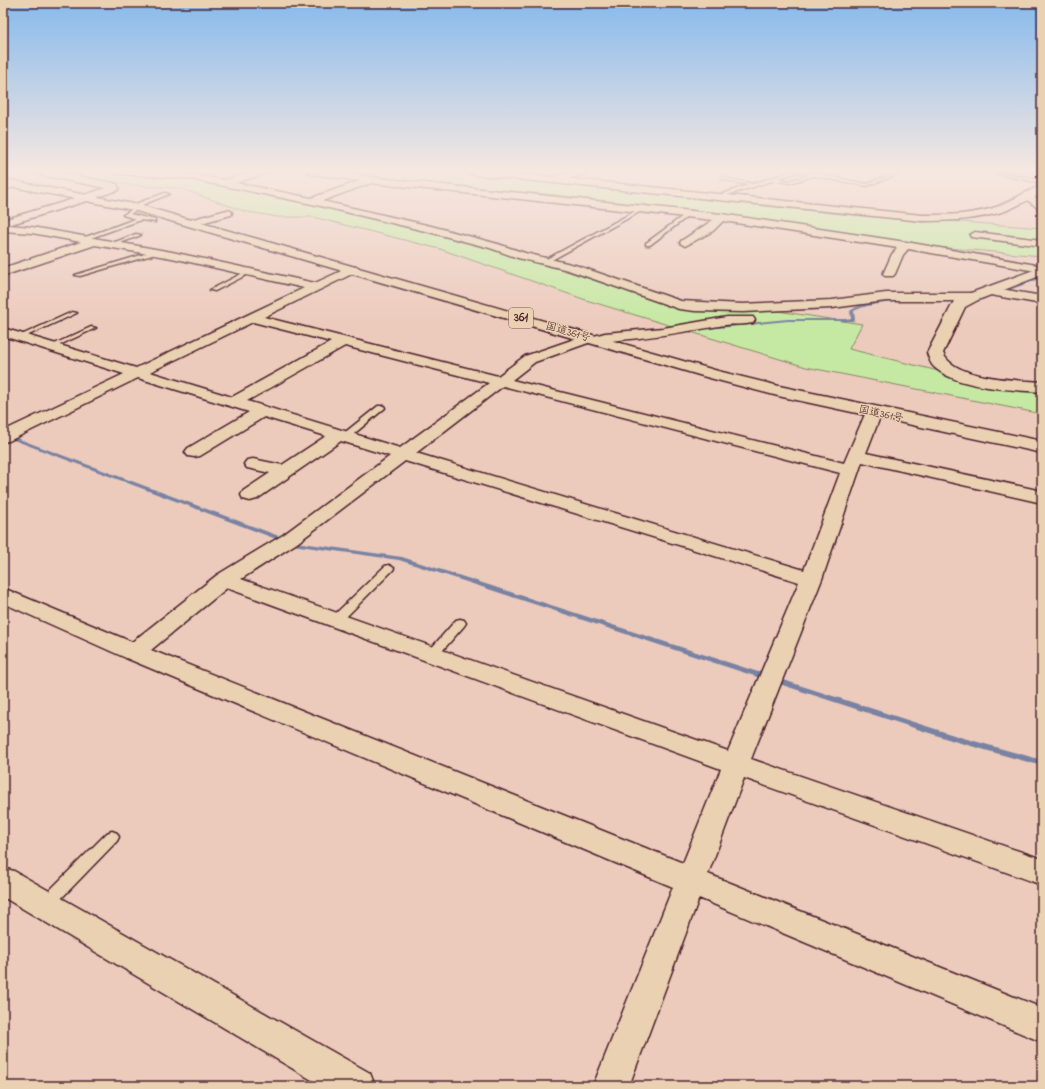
<svg xmlns="http://www.w3.org/2000/svg" width="1045" height="1089" font-family="'Indie Flower','Klee One',sans-serif">
  <rect width="100%" height="100%" fill="#eccbbd"/>
  <filter id="ink" filterUnits="userSpaceOnUse"><feTurbulence type="fractalNoise" baseFrequency=".025" numOctaves="2"/><feDisplacementMap in="SourceGraphic" scale="8" xChannelSelector="R" yChannelSelector="G"/><feConvolveMatrix kernelMatrix="1 2 1 2 8 2 1 2 1" color-interpolation-filters="sRGB"/></filter>
  <g filter="url(#ink)">
    <g fill="#c5e9a2" stroke="#888466">
      <path d="M47,171h88l33,3 217,42 169,51 127,42 97,2 84,13 -13,25 126,31 67,4v30l-236,-47 -220,-67 -146,-51 -127,-32h-36l-33,-6 -65,-23 -49,-3z"/>
      <path d="M331,171h128l164,19 193,14 131,17 95,7v28l-117,-10 -369,-51 -139,-13z"/>
    </g>
    <g fill="none" stroke-linecap="round" stroke-linejoin="round">
      <g fill="#7982a2" fill-rule="evenodd">
        <path d="M1042,276v2l-46,17 -15,4 -2,-1z"/>
        <path d="M912,300h35l2,1 -2,1c-26,0 -71,-3 -93,9l1,9 -2,1h-65l-80,8 -2,-1 2,-1 80,-8h63l-1,-8c15,-12 43,-11 62,-11z"/>
        <path d="M699,328h1v2l-30,4 -2,-1 2,-1z"/>
        <path d="M3,433l292,109 107,15 558,180 82,23v6l-85,-24 -558,-182 -107,-15 -289,-109z"/>
      </g>
      <defs>
        <g id="lane">
          <path d="M793,171h11l63,13 33,-13h6l-39,15 -53,-10 -25,7 -14,-3 -57,18 -4,-1 34,-12 -26,-6v-2l31,7zM798,172l11,3 -20,6 -10,-3z"/>
          <path d="M981,171h9l52,10v2z"/>
          <path d="M165,193l4,1 -32,13 3,1 -10,6 25,6v2l-14,-2 -56,20 -5,-1 55,-20 -12,-4 13,-8 -6,1v-2z"/>
          <path d="M641,208l4,1 -97,53 -5,-1z"/>
          <path d="M687,213l4,1 -41,31h-4v-2z"/>
          <path d="M136,234l5,1 -26,10 -5,-1z"/>
          <path d="M152,250l5,1 -5,4 -72,21 -5,-1 73,-22z"/>
          <path d="M247,271l5,1 -37,19 -5,-1z"/>
          <path d="M72,312l5,1 -55,25 -5,-1z"/>
          <path d="M91,327l5,1 -43,20 -5,-1z"/>
          <path d="M378,406h6l1,2 -36,30h-6l-1,-2 1,-2z"/>
          <path d="M389,565l5,3 -1,2 -53,53h-8l-2,-3 2,-3 53,-51z"/>
          <path d="M460,619l4,1 2,3 -2,3 -28,32h-8l-2,-3 2,-3 28,-32z"/>
          <path d="M112,831l5,2 2,4 -2,4 -66,68 -5,2 -5,-2 -3,-5 3,-5 66,-66z"/>
        </g>
        <g id="street">
          <path d="M113,171h57l55,9 29,-9h13l-1,2 -30,10 75,15 49,-17 -49,-7 -4,-3h37l27,6 24,3 326,34 185,28 136,24v6l-134,-23 -5,6 -8,19 -2,2h-8l-2,-2 9,-20 6,-6 -175,-27 -10,10 -28,15 -5,-3 1,-2 32,-21 -342,-37 -49,18 109,25 67,18 27,9 50,12 106,36 62,3 89,-4 54,-7h87l4,1 2,3 -2,3 -4,1h-87l-54,7 -89,4 -48,-1 -16,-2 -111,-39 -50,-12 -28,-10 -65,-17 -113,-27 -127,-26 -68,-4z"/>
          <path d="M575,171h14l-1,2 -35,10 -4,-3 1,-2z"/>
          <path d="M15,181l3,1 2,2 -2,2 -15,4v-6z"/>
          <path d="M1028,193l14,9v8l-3,-1 -14,-11 -2,-2z"/>
          <path d="M87,195l5,3 -2,2 -82,25 24,2 140,25 143,31 35,-16h8l2,2 -2,2 -94,46 234,59 27,-20 64,-22 5,2 11,-3 58,-5 64,-11h26l2,3 -2,3c-9,2 -19,1 -28,2 -35,6 -69,12 -105,15 -8,0 -23,5 -29,2l-56,20 -23,18 332,83 22,-51 2,-3 6,-2 6,2 2,3 -16,41 176,38v12l-180,-41 -40,117 -71,180 291,100v26l-298,-107 -36,96 334,134v34l-343,-144 -70,188h-36l80,-199 -547,-229 -123,-55v-15l129,54 85,-67 66,-40 107,-79 -49,-15 -84,58 -7,2 -7,-2 -2,-4 2,-4 27,-18 -23,-5 -3,-4 3,-4 6,-1 29,6 44,-29 -62,-19 -64,39 -6,1 -6,-1 -3,-4 3,-4 61,-36 -111,-34 -129,63 -6,1v-11l121,-57 -121,-38v-8l133,40 168,-80 -132,-30 -77,-13 -92,31v-8l78,-26 -49,-9 -29,-2v-11zM253,322l78,20 -99,55 -82,-25zM345,346l144,37 -89,65 -153,-47zM503,386l337,87 -36,97 -388,-117zM405,461l394,121 -71,169 -487,-172 56,-36zM227,588l494,181 -38,94 -532,-213z"/>
          <path d="M227,210l4,1 1,2 -1,2 -41,11 -5,-3 1,-2z"/>
          <path d="M975,232l67,8v6l-71,-9 -1,-2z"/>
          <path d="M989,287l53,9v8l-57,-10 -2,-3 2,-3z"/>
          <path d="M3,868l11,3 356,202 5,13h-53l-319,-189z"/>
        </g>
        <g id="secondary">
          <path d="M30,171h20l63,12 4,1 2,4 -1,2 -33,11 -5,-3 1,-2 25,-8 -71,-14z"/>
          <path d="M462,171h33l427,44c26,0 53,0 77,-9 15,-6 28,-16 43,-20v7c-12,6 -24,13 -37,18 -27,9 -55,10 -83,10l-455,-47z"/>
          <path d="M1042,267v8l-64,25 -13,7 -22,46c10,26 74,27 99,29v10c-30,-2 -86,-4 -108,-25 -4,-4 -5,-9 -7,-14l27,-52 14,-7z"/>
        </g>
        <path id="highway" d="M3,179l136,26 579,166 61,15 263,55v12l-264,-57 -72,-19 -573,-167 -130,-25z"/>
      </defs>
      <use href="#lane" stroke="#4a1f2b" stroke-width="3"/>
      <use href="#street" stroke="#4a1f2b" stroke-width="3"/>
      <use href="#secondary" stroke="#4a1f2b" stroke-width="3"/>
      <use href="#highway" stroke="#4a1f2b" stroke-width="3"/>
      <use href="#lane" fill="#ead1b2" fill-rule="evenodd"/>
      <use href="#street" fill="#ead1b2" fill-rule="evenodd"/>
      <use href="#secondary" fill="#ead1b2" fill-rule="evenodd"/>
      <use href="#highway" fill="#ead1b2" fill-rule="evenodd"/>
    </g>
    <path fill="#d0a2b8" stroke="#4a1f2b" d="M997,171h45l-7,7z"/>
    <path fill="#a98496" stroke="#4a1f2b" d="M1037,171h5v4l-7,3z"/>
  </g>
  <linearGradient id="sky" x2="0" y2="1"><stop stop-color="#88baec"/><stop offset="0.53" stop-color="#f6e8e1"/><stop offset="1" stop-color="#f6e8e1" stop-opacity="0"/></linearGradient>
  <rect width="1045" height="323" fill="url(#sky)"/>
  <g text-anchor="middle" dominant-baseline="central" stroke-width="3" stroke-linejoin="round" paint-order="stroke">
    <g font-size="11" fill="#4a1f2b" stroke="#ead1b2">
      <text transform="translate(568 332) rotate(16)">国道361号</text>
      <text transform="translate(881 414) rotate(12)">国道361号</text>
    </g>
    <rect fill="#ead1b2" stroke="#7a5454" stroke-width="1" x="509" y="308" width="24" height="20" rx="3"/>
    <g font-size="12" font-weight="bold" fill="#4a1f2b">
      <text x="521" y="318">361</text>
    </g>
  </g>
  <rect width="1045" height="1089" fill="none" stroke="#ead1b2" stroke-width="16"/>
  <rect x="8" y="8" width="1029" height="1073" fill="none" stroke="#4a1f2b" stroke-width="1.5" filter="url(#ink)"/>
</svg>
